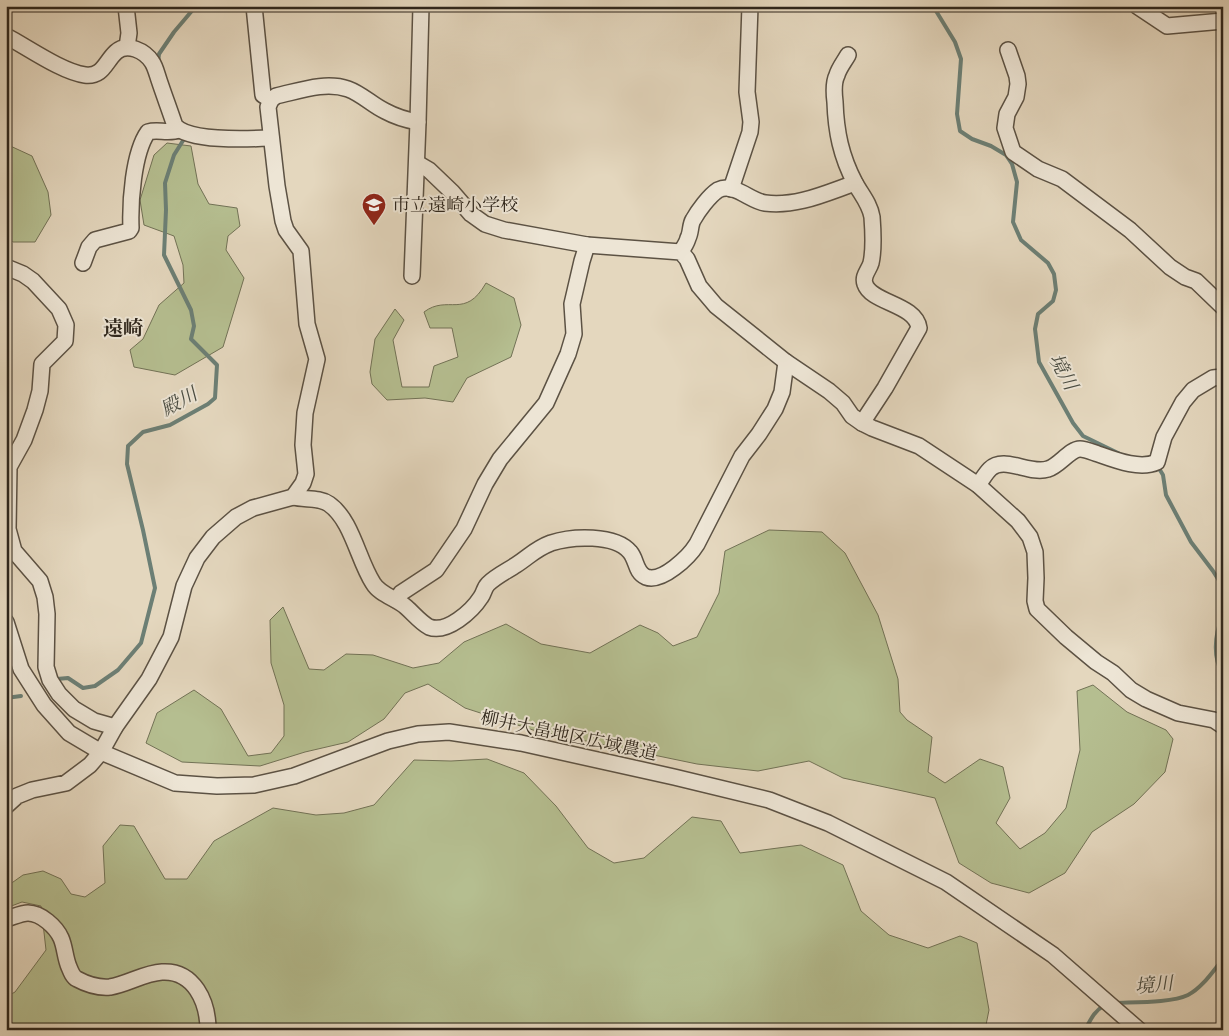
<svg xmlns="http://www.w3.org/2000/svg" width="1229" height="1036" font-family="Cardo,'Noto Serif JP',serif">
  <rect width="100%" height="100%" fill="#e4d7be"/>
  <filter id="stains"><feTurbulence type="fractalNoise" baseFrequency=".004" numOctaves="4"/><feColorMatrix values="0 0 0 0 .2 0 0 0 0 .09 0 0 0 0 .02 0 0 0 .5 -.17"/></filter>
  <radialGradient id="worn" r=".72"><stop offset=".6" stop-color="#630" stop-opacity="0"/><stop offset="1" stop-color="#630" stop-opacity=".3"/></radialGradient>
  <g fill="#b5be90" stroke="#727256">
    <path d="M167,143l24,3 7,38 11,20 28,4 3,18 -12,10 -2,14 18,28 -21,69 -48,28 -41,-8 -4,-17 13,-11 16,-34 25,-22 -1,-18 -9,-29 -30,-11 -4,-25 14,-45z"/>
    <path d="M6,144l26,12 16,36 3,23 -16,27h-22l-7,-6z"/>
    <path d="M486,283l28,15 7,27 -10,32 -44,21 -14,24 -28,-4 -38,2 -15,-16 -2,-12 5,-33 20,-30 9,11 -11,20 9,47h27l5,-21 24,-9 -6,-29h-22l-6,-16c24,-18 41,8 62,-29z"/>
    <path d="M769,530l53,2 23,21 33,62 20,64 2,33 7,8 25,17 -4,35 17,11 35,-24 23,8 7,31 -14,25 24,26 25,-16 21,-25 14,-58 -3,-59 16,-6 34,27 39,18 7,9 -8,33 -31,32 -42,28 -27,41 -36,20 -38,-10 -32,-20 -24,-65 -92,-20 -34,-17 -51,10 -61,-7 -164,-34 -68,-22 -37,-24 -23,9 -21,26 -36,23 -43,10 -45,14 -78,-4 -36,-19 11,-30 37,-23 27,19 27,47 23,-3 13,-17v-31l-13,-42 -1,-43 13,-13 26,62 15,1 22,-16 27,1 40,13 26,-5 25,-21 42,-18 35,20 49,9 50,-28 18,8 15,13 24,-9 22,-44 6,-42z"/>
    <path d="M487,759l37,14 32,33 32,42 26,15 30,-5 48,-41 29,4 19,32 61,-8 42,20 18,46 28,24 39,13 32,-12 17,7 12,67 -4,20h-979v-33l9,-5 31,-42 -5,-44 -19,-4 -16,6v-21l17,-12 20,-4 18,8 10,15 14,3 20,-14 -2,-37 17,-21 14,1 31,53h22l27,-38 59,-33 43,7 28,-2 30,-8 40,-45 37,1z"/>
  </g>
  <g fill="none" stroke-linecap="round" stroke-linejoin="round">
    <g stroke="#6c7f75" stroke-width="4">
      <path d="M933,6l22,36 6,17 -4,55 3,17 12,8 19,7 15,9 6,9 5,18 -4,40 8,18 27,23 6,11 2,16 -3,11 -15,13 -3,15 4,33 34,61 10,13 37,18"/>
      <path d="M158,63l1,-9 15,-22 22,-26"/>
      <path d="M1157,465l6,10 3,20 25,47 22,29 10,16"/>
      <path d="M1223,614c-8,20 -11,42 0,61"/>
      <path d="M57,679l11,-1 15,10 12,-2 23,-16 23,-27 14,-55 -12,-58 -16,-66 1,-18 15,-14 27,-7 38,-21 7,-6 2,-33 -26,-26 3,-13 -3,-16 -27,-55 2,-45 -1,-27 9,-28 10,-16 -1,-4"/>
      <path d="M6,698l15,-2"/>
      <path d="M1114,1003c19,-1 58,0 74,-8 14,-7 25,-24 35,-36"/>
      <path d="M1085,1030c6,-11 9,-19 20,-25"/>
    </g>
    <defs>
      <g id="minor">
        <path d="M126,6l3,27 -2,14"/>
        <path d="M254,6l9,89 8,5"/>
        <path d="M1137,6l30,20 56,-5"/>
        <path d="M6,36c21,11 56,36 79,39 18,2 20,-13 31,-23 11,-10 29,-1 36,10 3,4 5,12 7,18 5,15 11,31 16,46 15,16 74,13 96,12"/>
        <path d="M1008,50l9,26 1,8 -2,13 -9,17 -2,14 8,24 25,17 24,10 68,51 40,37 15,10 11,4 27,26"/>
        <path d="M848,55c-4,7 -9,13 -11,20 -4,8 -3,19 -2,27 1,30 6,54 20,81 6,11 15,21 17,34 1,13 2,33 -1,46 -2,7 -9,13 -6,21 6,19 51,20 54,44l-34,60 -23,35"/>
        <path d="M418,122l3,-116"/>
        <path d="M417,163l12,7 23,22 19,22 14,10 19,6 83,15 94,7 6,7 12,27 17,20 70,56 43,29 14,12 9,13 10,7 10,5 47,18 59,39 40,36 12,16 5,15 1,26 -1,23 2,8 29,28 30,25 17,11 18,17 15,9 32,14 36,7 9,6"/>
        <path d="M731,189l19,-57 1,-10 -4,-30 3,-86"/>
        <path d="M681,252c2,-4 6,-9 7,-14 3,-5 2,-13 5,-18 5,-9 16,-24 25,-30 16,-8 32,11 47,13 32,4 61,-10 90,-20"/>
        <path d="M83,263l6,-16 6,-7 34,-9 2,-3c-1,-25 2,-75 17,-96 10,-3 20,2 31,-2"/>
        <path d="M6,267l17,7 10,7 26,28 7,16 -1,16 -23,23 -2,27 -5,19 -11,30 -15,27 -1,62 6,22 26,30 5,16 2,17 -1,53 4,13 9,14 15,15 20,12 21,6"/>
        <path d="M978,485c4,-5 7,-11 12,-16 14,-14 39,6 58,0 11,-3 22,-20 32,-20 5,0 12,3 18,5 17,6 42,16 59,8l7,-25 19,-35 10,-12 20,-12 9,-1"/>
        <path d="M293,497c12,3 26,0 36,7 23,16 29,56 44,79 7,12 23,15 33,24 8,7 14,15 23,20 18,7 43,-16 52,-30 3,-4 3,-9 7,-13 8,-8 19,-13 28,-19 14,-9 19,-16 35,-22 21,-7 64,-9 79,9 7,8 5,20 16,25 16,6 43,-20 51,-33l45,-88 17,-22 16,-25 7,-17 4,-30"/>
        <path d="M396,600l5,-7 35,-23 28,-41 21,-45 15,-25 46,-56 22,-49 6,-20 -2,-30 10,-43 5,-16"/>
        <path d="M6,622l15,47 23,36 25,28 32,19 74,31 42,3 37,-1 40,-9 94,-35 30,-7 31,-2 72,11 153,34 95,23 59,23 118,59 107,73 86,75"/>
        <path d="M6,806l11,-10 15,-6 34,-7 24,-18 11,-13 14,-25 34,-48 22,-42 13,-51 13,-28 16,-21 23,-20 17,-9 40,-11 10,-14 3,-9 -3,-29 2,-32 12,-54 -10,-35 -6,-73 -15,-21 -3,-9 -6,-35 -9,-79 3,-7 5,-4c23,-5 49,-15 72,-7 14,5 24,16 37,22 11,6 21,9 33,11l-6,154"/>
        <path d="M6,919c7,-2 16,-6 22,-6 13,0 28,14 33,25 4,9 4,20 8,29 2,5 4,10 8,12 11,6 21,9 33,8 18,-3 34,-14 52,-15 32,-2 46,30 46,58"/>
      </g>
    </defs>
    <use href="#minor" stroke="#5c5244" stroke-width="18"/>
    <use href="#minor" stroke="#ede5d5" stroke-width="15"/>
  </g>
  <defs>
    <symbol id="school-pin" viewBox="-11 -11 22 30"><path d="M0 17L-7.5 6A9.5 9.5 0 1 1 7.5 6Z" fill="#8f2418" stroke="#ede5d5"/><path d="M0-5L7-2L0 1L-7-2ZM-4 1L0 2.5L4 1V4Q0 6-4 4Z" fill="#fff"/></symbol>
  </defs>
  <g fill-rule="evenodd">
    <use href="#school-pin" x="360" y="191" width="28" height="38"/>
  </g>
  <g text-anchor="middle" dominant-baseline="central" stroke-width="4" stroke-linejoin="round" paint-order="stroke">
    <g font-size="18" fill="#2e261c" stroke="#ede5d5" text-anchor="start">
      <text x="392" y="205">市立遠崎小学校</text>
    </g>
    <g font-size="18" fill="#2e261c" stroke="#ede5d5">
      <text transform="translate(569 736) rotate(12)">柳井大畠地区広域農道</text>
    </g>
    <g font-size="19" font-style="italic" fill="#484b41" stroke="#ede5d5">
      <text transform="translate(1063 372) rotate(62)">境川</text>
      <text transform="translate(179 402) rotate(-29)">殿川</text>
      <text transform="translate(1154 985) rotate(-5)">境川</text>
    </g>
    <g font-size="20" font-weight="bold" fill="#2e261c" stroke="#ede5d5">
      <text x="123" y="328">遠崎</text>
    </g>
  </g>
  <rect width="1229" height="1036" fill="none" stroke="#e4d7be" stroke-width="25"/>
  <rect x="8" y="8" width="1214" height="1021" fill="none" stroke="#2e261c" stroke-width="2.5"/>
  <rect x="12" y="12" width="1204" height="1011" fill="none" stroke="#2e261c"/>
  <rect width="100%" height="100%" filter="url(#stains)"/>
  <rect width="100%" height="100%" fill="url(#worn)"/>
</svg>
